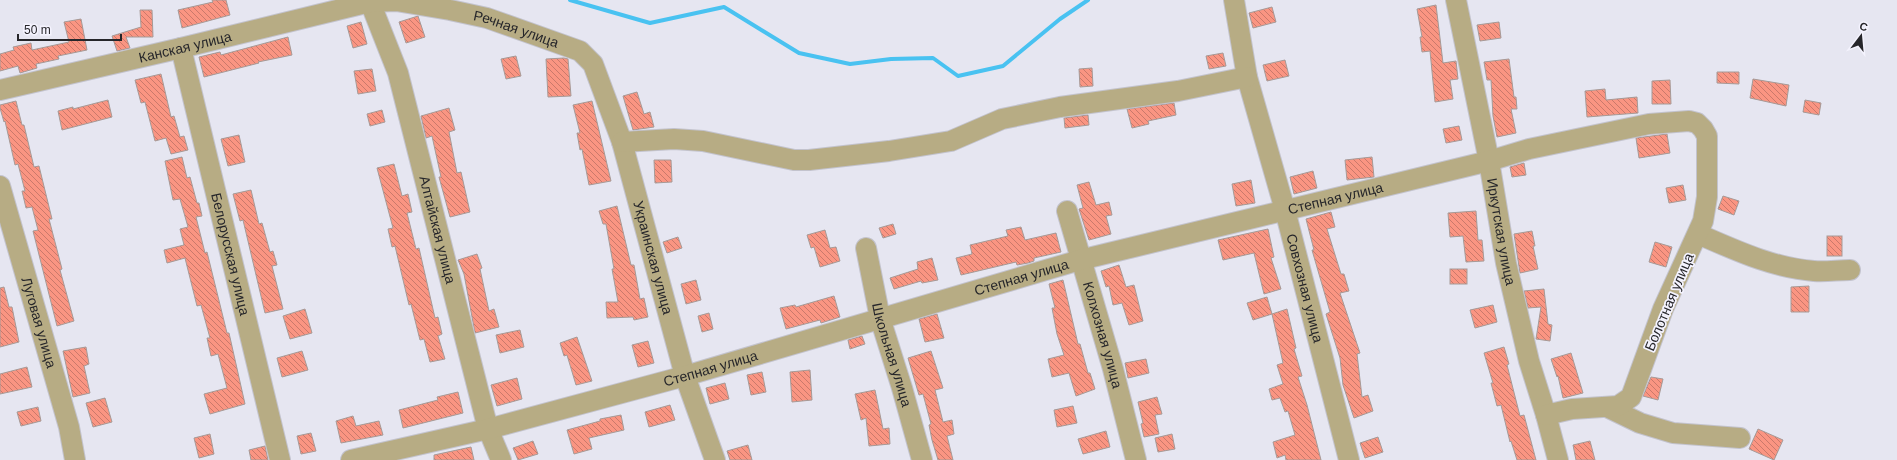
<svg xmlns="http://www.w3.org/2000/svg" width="1897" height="460" font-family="Helvetica,sans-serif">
  <defs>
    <pattern id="building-back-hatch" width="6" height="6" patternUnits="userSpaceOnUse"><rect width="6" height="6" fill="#fa9582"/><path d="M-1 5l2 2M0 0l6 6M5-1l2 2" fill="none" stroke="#ca796b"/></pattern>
  </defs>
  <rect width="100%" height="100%" fill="#e6e6f1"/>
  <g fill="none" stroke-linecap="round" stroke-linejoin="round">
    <path stroke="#49c2f1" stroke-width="4" d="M570,0l80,23 74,-16 75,46 51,11 41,-5 42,-1 25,18 45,-10 57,-47 28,-19"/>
  </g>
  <g fill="url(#building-back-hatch)" stroke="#a69a97">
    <path d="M212,0h14l4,15 -48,13 -4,-18 35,-8z"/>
    <path d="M1436,5l7,58 13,-2 2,18 -8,1 3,19 -18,3 -5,-51 -8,1 -2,-15h2l-5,-28z"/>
    <path d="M1272,7l4,15 -23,6 -4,-15z"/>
    <path d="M140,10h12l1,27h-27l4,11 -13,3 -5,-15 29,-9z"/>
    <path d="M418,16l7,21 -19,6 -7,-21z"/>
    <path d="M81,19l6,31 -29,6 1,3 -23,5 1,4 -17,5 -2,-7 -18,5v-17l14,-4 -1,-3 18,-4 1,7 37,-8 -5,-20z"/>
    <path d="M361,22l6,22 -14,4 -6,-22z"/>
    <path d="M1499,22l2,16 -21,3 -3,-16z"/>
    <path d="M288,37l4,18 -34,7 1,1 -55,14 -5,-20 21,-5 1,3z"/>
    <path d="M1223,53l3,13 -17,3 -3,-13z"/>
    <path d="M516,56l5,20 -15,3 -5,-20z"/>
    <path d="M564,58l4,1 3,37 -23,1 -2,-38z"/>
    <path d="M1509,59l5,38h2l1,12h-6l5,24 -19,4 -4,-21 -2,-36h-4l-3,-18z"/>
    <path d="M1285,60l4,16 -22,5 -4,-16z"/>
    <path d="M1092,68l1,18 -13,1 -1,-18z"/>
    <path d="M372,69l4,22 -18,3 -4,-23z"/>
    <path d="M1717,72h22v12l-22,-1z"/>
    <path d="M161,74l10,43 3,-1 6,21 4,-1 4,14 -17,4 -5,-16 -11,3 -10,-39 -4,1 -6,-23z"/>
    <path d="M1753,79l36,6 -3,21 -36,-8z"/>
    <path d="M1670,80l1,24h-19v-23z"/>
    <path d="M1605,89l1,11 31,-3 1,16 -51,4 -2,-26z"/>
    <path d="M637,92l7,22 6,-2 4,15 -21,3 -10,-34z"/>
    <path d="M108,100l4,17 -50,13 -4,-19 15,-4v2z"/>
    <path d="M1805,100l16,3 -2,12 -16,-3z"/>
    <path d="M16,101l6,24h2l10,42 5,-1 13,53h-3l13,50 -2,1 14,51 -17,5 -24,-95 5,-1 -6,-23 -6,1 -4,-17h3l-7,-27 -3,1 -10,-44 -1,1 -4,-14v-3z"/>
    <path d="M592,101l19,80 -22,4 -7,-36 -2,1 -3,-17h3l-7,-28z"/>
    <path d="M1174,103l2,12 -28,6 1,3 -17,4 -5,-19z"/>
    <path d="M449,108l6,22 -6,2 8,41 4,-1 9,40 -20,5 -11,-40h2l-9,-41 -6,2 -5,-22z"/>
    <path d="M382,110l3,12 -15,4 -3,-12z"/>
    <path d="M1088,115l1,10 -24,3 -1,-10z"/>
    <path d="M1459,126l3,14 -16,3 -3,-14z"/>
    <path d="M1667,134l3,19 -31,5 -3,-20z"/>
    <path d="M239,135l6,27 -17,4 -7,-27z"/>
    <path d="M182,157l5,21 3,-1 7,26h2l3,13 -6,1 9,36 2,-1 20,81h2l16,71 -35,10 -6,-20 23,-6 -9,-34 -7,2 -4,-18h3l-9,-33 -4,1 -12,-48 -18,5 -3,-13 20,-5 -4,-16 8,-2 -8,-28 -7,1 -8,-39z"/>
    <path d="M1372,157l2,20 -27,3 -2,-20z"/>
    <path d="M654,160h17l1,22 -17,1z"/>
    <path d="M1524,163l2,12 -14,2 -2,-10z"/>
    <path d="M394,164l8,32 6,-2 4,18 -5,1 9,36 3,-1 16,70 3,-1 4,17 -4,2 7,23 -15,3 -6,-23 -4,1 -9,-36 -2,1 -14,-59 -3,1 -4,-18 5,-1 -16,-60z"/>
    <path d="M1313,171l4,17 -23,6 -4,-17z"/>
    <path d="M1251,180l4,23 -19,3 -4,-22z"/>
    <path d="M1089,182l7,23 13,-3 3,13 -6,1 5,18 -22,6 -10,-31 4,-1 -6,-23z"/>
    <path d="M1683,185l3,15 -17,3 -3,-15z"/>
    <path d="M251,190l8,34 3,-1 8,29 3,-1 4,14 -5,1 11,43 -18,4 -22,-93 -3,1 -7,-27z"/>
    <path d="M1723,196l16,5 -5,14 -16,-6z"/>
    <path d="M617,206l14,59h3l6,34 4,-1 4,19 -14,3 -1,-3 -26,1 -1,-16h12l-6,-33h2l-8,-45h-3l-4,-13z"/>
    <path d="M1476,211l2,29h4l2,21 -18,1 -3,-26 -13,1 -2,-24z"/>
    <path d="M1331,212l4,15 -8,2 14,45h3l5,17 -9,2 20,60 -3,1 5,43 6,-2 5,16 -19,7 -11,-33 -3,-27 -14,-44 4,-2 -18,-62h2l-8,-31z"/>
    <path d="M893,224l3,10 -13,4 -4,-10z"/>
    <path d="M1021,227l4,13 31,-7 5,19 -27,6v3l-6,2 -11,2 -1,-3 -55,13 -5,-17 16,-4 -2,-9 38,-9 -2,-6z"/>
    <path d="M1268,229l6,28 -3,1 10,31 -17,5 -10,-41 -31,7 -5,-20z"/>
    <path d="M825,230l5,18 6,-1 4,14 -20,6 -6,-20 -3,1 -4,-13z"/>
    <path d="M1532,231l3,15h-2l5,23 -18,4 -6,-39z"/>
    <rect x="1827" y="236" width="15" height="20"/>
    <path d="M678,237l4,11 -15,5 -4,-11z"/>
    <path d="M1655,242l17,5 -6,20 -17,-5z"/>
    <path d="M477,254l5,14 -2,1 9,42 5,-2 5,18 -24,6 -11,-59 -6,-14z"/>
    <path d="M932,258l6,22 -16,3 -1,-2 -27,8 -4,-11 28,-9 -1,-7z"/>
    <path d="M1119,265l7,22 8,-2 9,36 -14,4 -7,-22 -9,2 -4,-19 -3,1 -5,-16z"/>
    <rect x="1450" y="269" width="17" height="15"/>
    <path d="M696,280l5,20 -15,4 -5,-20z"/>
    <path d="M1063,280l15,64h2l8,29h2l5,16 -19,7 -7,-23 -17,4 -4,-18 16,-4 -7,-21 -5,-26h3l-6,-24z"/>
    <path d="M1809,286v26h-18v-25z"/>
    <path d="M4,287l5,20h3l7,35 -19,5v-59z"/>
    <path d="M1544,289l4,35 4,1 -2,16 -14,-2 5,-32 -13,1 -4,-17z"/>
    <path d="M834,296l6,21 -19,6 -1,-3 -34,9 -6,-21 15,-3 1,2z"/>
    <path d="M1267,297l5,17 -19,6 -6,-17z"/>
    <path d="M1493,305l4,17 -22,6 -5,-18z"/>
    <path d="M305,309l7,24 -22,6 -7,-23z"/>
    <path d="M1287,309l9,39 -2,1 8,27 -4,1 9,28 14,55h-35l-1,-5 -8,3 -4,-16 22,-7 -7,-24 -3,1 -5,-14 -8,2 -3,-11 14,-5 -6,-19 6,-2 -11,-49z"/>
    <path d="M709,313l4,16 -11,3 -4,-16z"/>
    <path d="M937,314l7,24 -19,4 -6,-23z"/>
    <path d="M520,330l4,17 -24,6 -4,-18z"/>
    <path d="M862,336l3,8 -15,5 -2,-9z"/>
    <path d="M577,337l15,44 -16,4 -9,-30 -3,1 -4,-13z"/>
    <path d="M648,341l6,22 -16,4 -6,-22z"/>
    <path d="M86,347l3,17 -5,2 6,27 -17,4 -10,-46z"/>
    <path d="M1504,347l5,17 -2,1 13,51 4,-1 12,45h-19l-6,-19 -1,1 -9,-37 -4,1 -6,-23h2l-9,-30z"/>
    <path d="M302,351l6,19 -26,7 -5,-19z"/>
    <path d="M931,351l12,37 -8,2 8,32 9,-2 2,14 -7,2 6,24h-15l-6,-20 -3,-15 2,-1 -8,-30 -4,1 -11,-37z"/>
    <path d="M1571,353l12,40 -20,5 -5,-22 -1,1 -6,-18z"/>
    <path d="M1146,359l3,14 -21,5 -3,-15z"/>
    <path d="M27,367l5,20 -32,7v-20z"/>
    <path d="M810,370l2,30 -20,2 -2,-30z"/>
    <path d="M762,372l4,20 -15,3 -4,-20z"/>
    <path d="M1651,377l12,2 -5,21 -15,-4z"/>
    <path d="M517,378l5,21 -25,7 -6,-21z"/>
    <path d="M725,383l4,16 -19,5 -4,-16z"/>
    <path d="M875,390l8,39 6,-1 1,16 -21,2 -3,-28 -5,2 -6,-26z"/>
    <path d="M458,392l5,21 -60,15 -4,-18 39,-10 -1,-3z"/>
    <path d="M1157,397l5,17 -7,1 4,19 -15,3 -3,-13 2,-1 -5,-21z"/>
    <path d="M105,398l7,24 -19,5 -7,-24z"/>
    <path d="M670,405l5,15 -26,7 -4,-15z"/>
    <path d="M1073,406l4,17 -20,4 -3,-17z"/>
    <path d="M38,407l3,14 -20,5 -4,-14z"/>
    <path d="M621,415l3,15 -35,8 3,11 -18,5 -7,-24 33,-9v-2z"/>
    <path d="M353,416l3,10 23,-5 4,14 -42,8 -5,-22z"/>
    <path d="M1758,429l25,11 -9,20 -25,-11z"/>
    <path d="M1106,431l4,16 -27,7 -5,-15z"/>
    <path d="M311,433l5,18 -15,3 -4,-18z"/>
    <path d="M210,434l4,20 -15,4 -5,-20z"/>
    <path d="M1172,434l3,15 -17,3 -3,-14z"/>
    <path d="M1378,437l5,15 -18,6 -5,-15z"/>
    <path d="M533,441l5,13 -20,6 -5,-12z"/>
    <path d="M1590,441l5,19h-19l-3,-15z"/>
    <path d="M748,445l4,15h-22l-3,-9z"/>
    <path d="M265,446l3,14h-17l-2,-10z"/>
    <path d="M471,447l3,13h-40v-5z"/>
  </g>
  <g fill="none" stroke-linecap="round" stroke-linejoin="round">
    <defs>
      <g id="minor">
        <path id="s1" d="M1234,0l13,77 38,133 64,250"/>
        <path id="s2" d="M1456,0l33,161 17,102 23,98 17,54 12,45"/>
        <path id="s3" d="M370,2l28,71 90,356 13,31"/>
        <path id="s4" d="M181,48l99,412"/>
        <path id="s5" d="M0,90l181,-42 189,-46 26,-1 54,9 37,8 93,33 13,13 29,78 63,234 30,84"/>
        <path d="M622,142l52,-3 29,2 91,19h15l80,-9 62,-10 51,-22 58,-12 118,-16 69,-14"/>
        <path id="s6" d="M0,186l69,241 6,33"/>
        <path id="s7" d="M1067,211l46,158 23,91"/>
        <path d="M1698,234c37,16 75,34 116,37 12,1 24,-1 36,-1"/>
        <path id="s8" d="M866,248l14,70 22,70 20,72"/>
        <path d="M1609,408l31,15 33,10 67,5"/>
        <path id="s9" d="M351,460l137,-31 197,-53 395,-116 409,-99 40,-12 120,-25 40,-3 8,2 6,6 4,7v61l-4,24 -40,88 -32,88 -13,9 -46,3 -26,6"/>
      </g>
    </defs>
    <use href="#minor" stroke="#c3c3cd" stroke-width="22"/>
    <use href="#minor" stroke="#b7ac84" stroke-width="20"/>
  </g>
  <g text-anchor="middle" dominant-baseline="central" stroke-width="3.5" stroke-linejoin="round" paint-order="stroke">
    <g font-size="14" fill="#26262a" stroke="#f4f3fe">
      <text stroke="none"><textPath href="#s5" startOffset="530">Речная улица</textPath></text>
      <text stroke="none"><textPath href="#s5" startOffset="190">Канская улица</textPath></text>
      <text stroke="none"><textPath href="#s9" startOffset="1019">Степная улица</textPath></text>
      <text stroke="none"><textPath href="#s3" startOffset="238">Алтайская улица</textPath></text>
      <text stroke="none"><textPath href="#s2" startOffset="236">Иркутская улица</textPath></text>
      <text stroke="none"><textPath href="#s4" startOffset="212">Белорусская улица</textPath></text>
      <text stroke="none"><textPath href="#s5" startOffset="819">Украинская улица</textPath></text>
      <text stroke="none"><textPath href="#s9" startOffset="695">Степная улица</textPath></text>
      <text stroke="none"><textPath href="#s1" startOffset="297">Совхозная улица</textPath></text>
      <text transform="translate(1669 302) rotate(-67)">Болотная улица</text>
      <text stroke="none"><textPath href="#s6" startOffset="142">Луговая улица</textPath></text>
      <text stroke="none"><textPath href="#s7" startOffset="129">Колхозная улица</textPath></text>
      <text stroke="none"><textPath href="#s8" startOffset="110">Школьная улица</textPath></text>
      <text stroke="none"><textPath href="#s9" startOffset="371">Степная улица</textPath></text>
    </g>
  </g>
  <g transform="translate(1861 36) rotate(16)" stroke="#f4f3fe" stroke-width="3" paint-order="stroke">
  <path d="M0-3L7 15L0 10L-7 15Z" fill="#26262a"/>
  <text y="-6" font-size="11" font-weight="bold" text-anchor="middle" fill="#26262a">С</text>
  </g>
  <path d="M18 34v6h103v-6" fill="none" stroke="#26262a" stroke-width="2"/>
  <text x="24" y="34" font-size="12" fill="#26262a" stroke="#f4f3fe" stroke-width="3" paint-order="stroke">50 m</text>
</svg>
